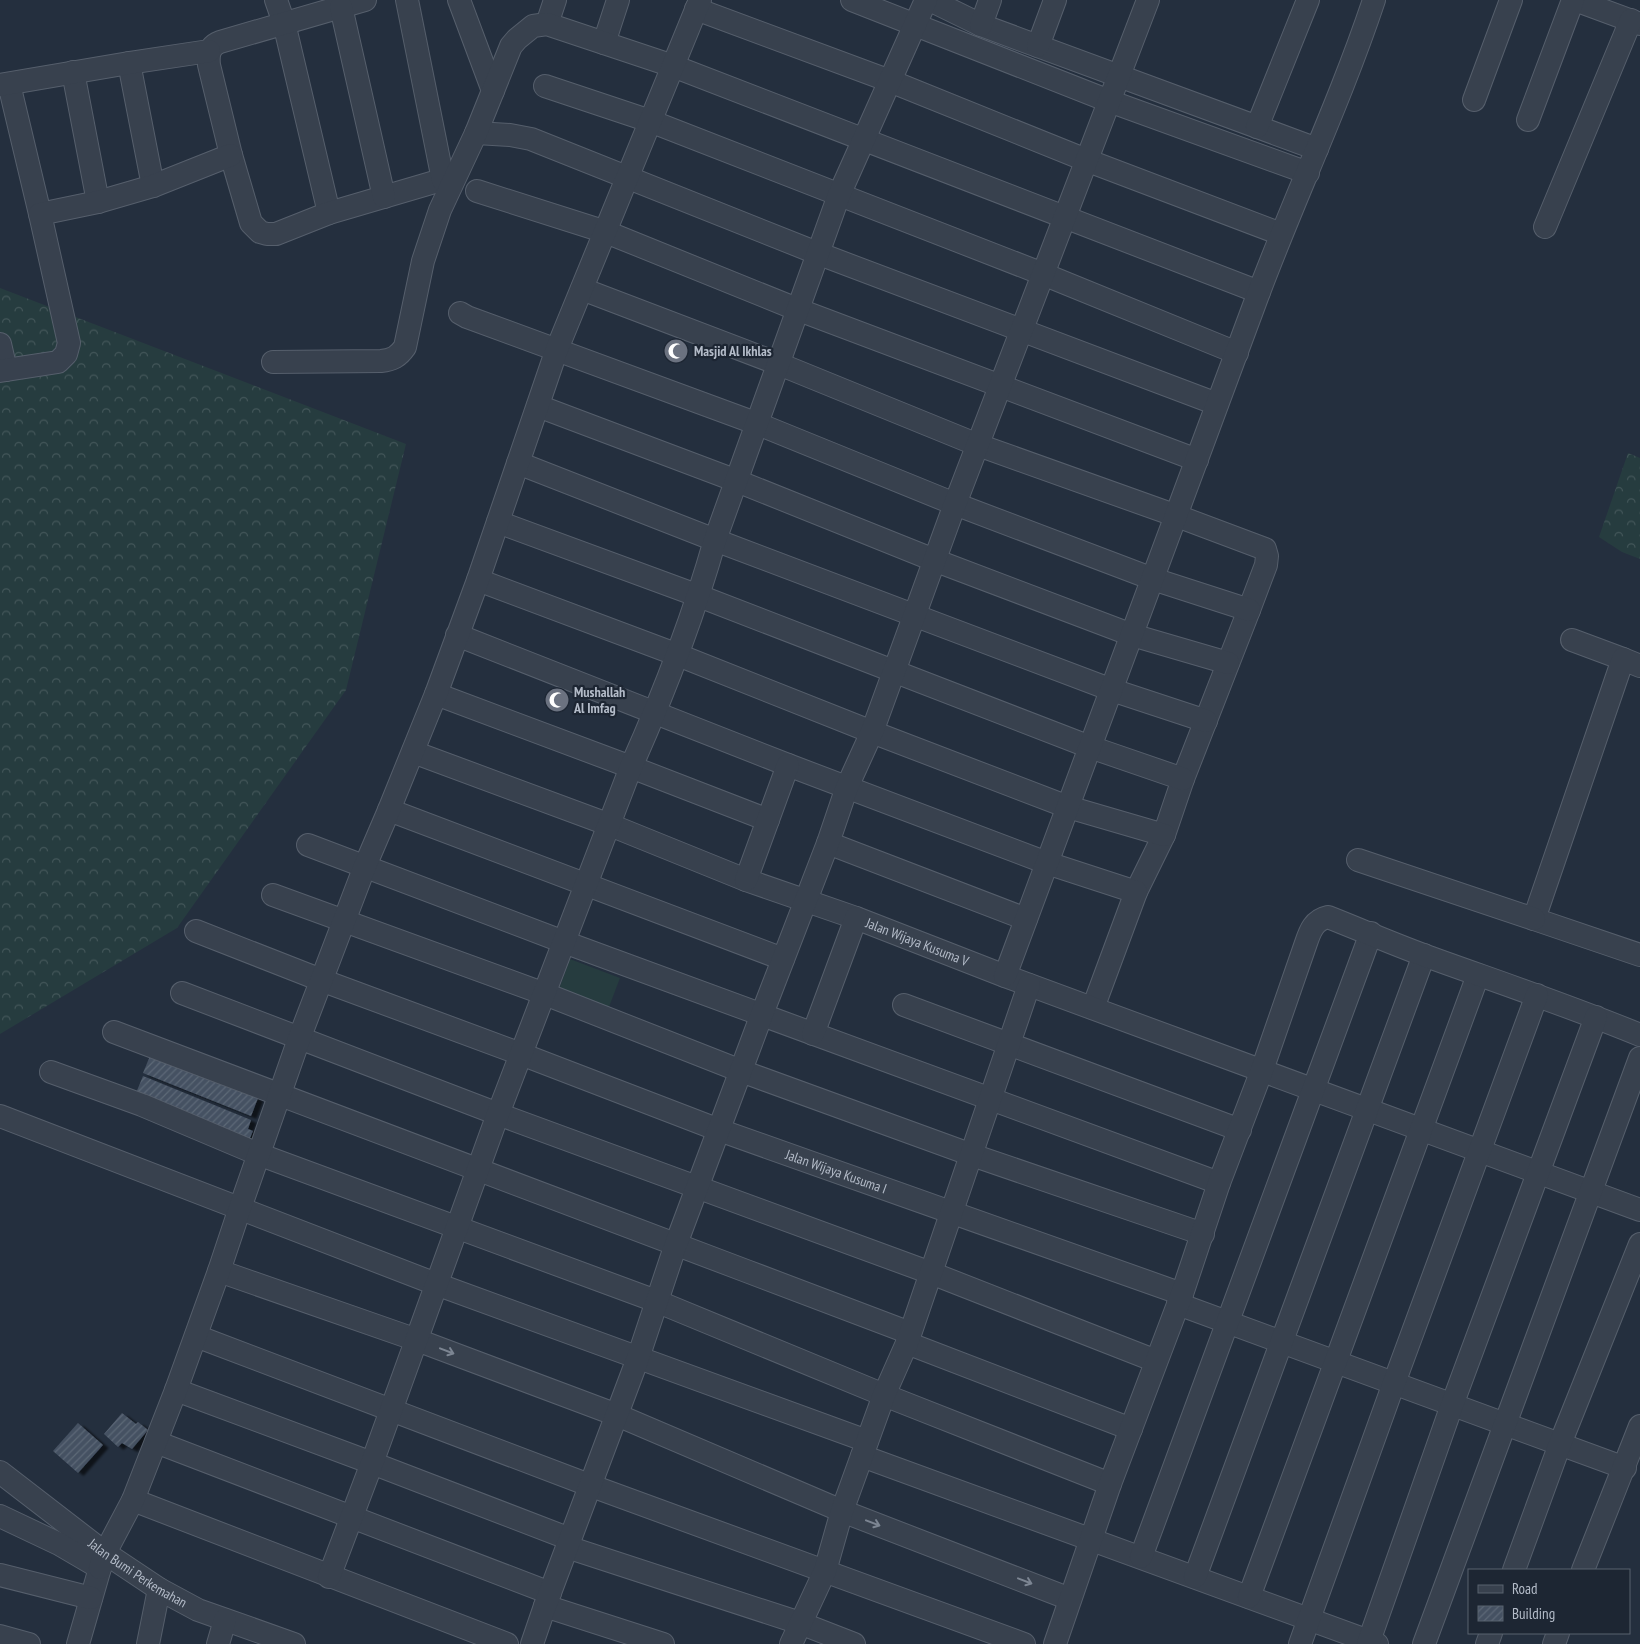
<svg xmlns="http://www.w3.org/2000/svg" width="1640" height="1644" font-family="'PT Sans Narrow',sans-serif">
  <defs>
    <pattern id="forest-crowns" width="20" height="18" patternUnits="userSpaceOnUse" patternTransform="scale(1.25)"><rect width="20" height="18" fill="#263c3f"/><path d="M2 6a3 3 0 1 1 6 0M12 15a3 3 0 1 1 6 0" fill="none" stroke="#435659"/></pattern>
    <pattern id="building-hatch" width="6" height="6" patternUnits="userSpaceOnUse" patternTransform="scale(1.25)"><rect width="6" height="6" fill="#455162"/><path d="M-1 1l2-2M0 6l6-6M5 7l2-2" fill="none" stroke="#5d6877"/></pattern>
    <filter id="shadow"><feDropShadow dx="5.5" dy="3" stdDeviation="1" flood-color="#0009"/></filter>
  </defs>
  <rect width="100%" height="100%" fill="#242f3e"/>
  <g fill="url(#forest-crowns)">
    <path d="M0,288l406,156 -60,246 -169,238 -177,106z"/>
    <path d="M1628,453l12,5v101l-18,-7 -23,-15z"/>
  </g>
  <path fill="#263c3f" d="M570,959l50,19 -11,29 -50,-18z"/>
  <g fill="url(#building-hatch)" filter="url(#shadow)">
    <path d="M150,1056l108,42 -7,18 -108,-43z"/>
    <path d="M143,1076l108,44 -3,9 5,2 -4,9 -113,-47z"/>
    <path d="M122,1413l14,11 2,-2 10,8 -16,19 -10,-6 -4,4 -14,-13z"/>
    <path d="M78,1423l25,22 -25,28 -25,-22z"/>
  </g>
  <g fill="none" stroke-linecap="round" stroke-linejoin="round">
    <defs>
      <g id="minor">
        <path d="M276,0l8,23 45,190"/>
        <path d="M365,0l-145,42c-11,4 -12,13 -11,23l22,90 20,68 9,9 7,2h9l53,-21 126,-37"/>
        <path d="M407,0l36,180"/>
        <path d="M459,0l34,91"/>
        <path d="M852,0l257,101 199,72"/>
        <path d="M930,0l51,25 336,124"/>
        <path d="M1575,0l65,24"/>
        <path d="M341,7l43,190"/>
        <path d="M696,9l194,72 196,79 195,74"/>
        <path d="M547,24l8,-24"/>
        <path d="M981,25l9,-25"/>
        <path d="M604,43l14,-43"/>
        <path d="M1038,46l17,-46"/>
        <path d="M129,63l24,123"/>
        <path d="M73,72l25,130"/>
        <path d="M9,84l31,130"/>
        <path d="M0,85l129,-22 80,-12"/>
        <path d="M545,86l105,35 393,153 194,79"/>
        <path d="M1474,100l37,-100"/>
        <path d="M1528,120l45,-120"/>
        <path d="M1257,127l51,-127"/>
        <path d="M476,133l34,2 21,4 286,114 400,151"/>
        <path d="M477,191l129,41 193,78 398,150"/>
        <path d="M1545,227l86,-207"/>
        <path d="M582,289l197,75 199,81 199,71 88,33 2,7 -1,9 -17,45 -66,169 -19,56 -28,57"/>
        <path d="M460,313l7,4 291,107 197,80 198,75 96,31"/>
        <path d="M0,344l6,26"/>
        <path d="M273,362l108,-1c11,-1 17,-4 24,-14l18,-86 17,-51 36,-77 35,-87 6,-7 16,-13 14,-2 126,42 586,226"/>
        <path d="M0,371l58,-9 8,-8 3,-11 -29,-129 58,-12 55,-16 78,-31"/>
        <path d="M538,406l199,75 197,79 198,75 96,28"/>
        <path d="M518,463l197,77 397,150 94,31"/>
        <path d="M498,522l201,74 391,151 93,32"/>
        <path d="M478,580l200,75 194,77 196,75 96,28"/>
        <path d="M457,635l331,130 259,98 89,29 -43,116"/>
        <path d="M1572,640l51,19"/>
        <path d="M1640,666l-17,-7 -89,260 106,36"/>
        <path d="M436,694l195,73 137,53"/>
        <path id="s1" d="M413,752l197,73 136,55 110,38 149,58 635,234"/>
        <path d="M389,810l394,149"/>
        <path d="M828,843l198,76"/>
        <path d="M308,845l256,97 655,241"/>
        <path d="M1358,860l176,59"/>
        <path d="M746,880l42,-115"/>
        <path d="M273,895l272,99 196,77 231,84 231,79"/>
        <path id="s2" d="M196,931l125,49 200,74 198,76 463,164"/>
        <path d="M1005,976l254,-684c37,-98 82,-193 115,-292"/>
        <path d="M182,993l316,121 433,159 225,88"/>
        <path d="M904,1005l336,125"/>
        <path d="M114,1032c265,102 531,200 796,301"/>
        <path d="M813,1034l43,-116"/>
        <path d="M51,1072l91,33 116,49 398,147 228,94 226,89"/>
        <path d="M0,1116l436,168 431,157"/>
        <path d="M219,1271l198,69 200,75 225,96 228,88"/>
        <path d="M1178,1304l447,164"/>
        <path d="M196,1336l393,149 435,159"/>
        <path d="M907,1343l224,86"/>
        <path d="M176,1390l196,73 198,76"/>
        <path d="M156,1442l394,151"/>
        <path d="M862,1456l515,188"/>
        <path id="s3" d="M0,1472l105,81 54,36 39,21 96,34"/>
        <path d="M133,1500l374,144"/>
        <path d="M0,1516l59,28 41,24 -22,76"/>
        <path d="M567,1547l233,76 54,21"/>
        <path d="M1141,1557l230,-624"/>
        <path d="M100,1568l5,-15 28,-53 43,-110 43,-119 21,-63 59,-169 66,-173 24,-56 47,-116 42,-114 79,-231 143,-349"/>
        <path d="M1514,1570l46,-126 80,-200"/>
        <path d="M1583,1570l57,-144"/>
        <path d="M0,1575l91,23"/>
        <path d="M329,1577l43,-114 126,-349 133,-347c33,-74 62,-149 84,-227l124,-345 87,-195"/>
        <path d="M1195,1577l229,-622"/>
        <path d="M1249,1597l229,-622"/>
        <path d="M545,1606l118,38"/>
        <path d="M0,1636l29,8"/>
        <path d="M148,1644l11,-55"/>
        <path d="M218,1644l7,-24"/>
        <path d="M532,1644l13,-38 93,-248 38,-114 86,-230 66,-171 19,-56 25,-55 83,-228 193,-504"/>
        <path d="M791,1644l34,-73 17,-60 42,-116 23,-52 122,-358"/>
        <path d="M1055,1644l55,-160 72,-190 37,-111 43,-113 44,-127c4,-12 8,-23 22,-26 33,13 65,27 98,39 72,26 144,50 214,79"/>
        <path d="M1300,1644l94,-261 143,-388"/>
        <path d="M1368,1644l84,-239 144,-388"/>
        <path d="M1424,1644l216,-586"/>
        <path d="M1487,1644l4,-11"/>
        <path d="M1554,1644l4,-11"/>
      </g>
    </defs>
    <use href="#minor" stroke="#565f6c" stroke-width="24"/>
    <use href="#minor" stroke="#38414e" stroke-width="22"/>
  </g>
  <defs><path id="oneway-shaft" d="M-6 0H5M1.5-3L5.5 0L1.5 3" fill="none" stroke-width="1.6" stroke-linecap="round" stroke-linejoin="round" transform="scale(1.25)"/></defs>
  <g stroke="#7c8592">
    <use href="#oneway-shaft" transform="translate(447 1351) rotate(21)"/>
    <use href="#oneway-shaft" transform="translate(873 1523) rotate(21)"/>
    <use href="#oneway-shaft" transform="translate(1025 1581) rotate(21)"/>
  </g>
  <defs>
    <symbol id="mosque-disc" viewBox="-11 -11 22 22"><circle r="9.5" fill="#6b7280" stroke="#1d2633"/><path d="M3.5-4.9A6 6 0 1 0 3.5 4.9A5 5 0 1 1 3.5-4.9Z" fill="#fff"/></symbol>
  </defs>
  <g fill-rule="evenodd">
    <use href="#mosque-disc" x="662" y="337" width="28" height="28"/>
    <use href="#mosque-disc" x="543" y="686" width="28" height="28"/>
  </g>
  <g text-anchor="middle" dominant-baseline="central" stroke-width="4.5" stroke-linejoin="round" paint-order="stroke">
    <g font-size="14" font-weight="bold" fill="#b4bcc9" stroke="#1d2633" text-anchor="start">
      <text x="694" y="351">Masjid Al Ikhlas</text>
      <text x="574" y="692">Mushallah<tspan x="574" dy="16">Al Imfag</tspan></text>
    </g>
    <g font-size="14" fill="#b4bcc9" stroke="#1d2633">
      <text stroke="none"><textPath href="#s1" startOffset="539">Jalan Wijaya Kusuma V</textPath></text>
      <text stroke="none"><textPath href="#s2" startOffset="684">Jalan Wijaya Kusuma I</textPath></text>
      <text stroke="none"><textPath href="#s3" startOffset="171">Jalan Bumi Perkemahan</textPath></text>
    </g>
  </g>
  <rect x="1468" y="1569" width="162" height="65" fill="#1d2633" stroke="#59626f"/>
  <rect x="1478" y="1585" width="25" height="8" fill="#38414e" stroke="#59626f"/>
  <text x="1512" y="1594" font-size="15" fill="#b4bcc9">Road</text>
  <rect x="1478" y="1606" width="25" height="15" fill="url(#building-hatch)" stroke="#59626f"/>
  <text x="1512" y="1619" font-size="15" fill="#b4bcc9">Building</text>
</svg>
